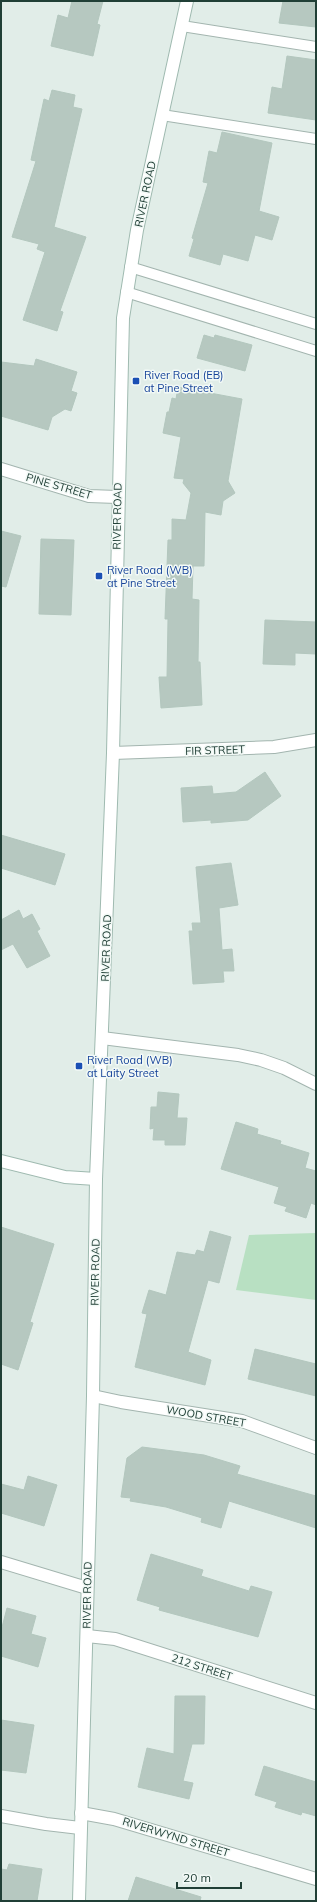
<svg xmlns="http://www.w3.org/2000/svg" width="317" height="1902" font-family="Mulish,sans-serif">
  <rect width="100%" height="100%" fill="#e1ede8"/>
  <path fill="#b8e0c2" d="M316,1233v67l-80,-10 13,-55z"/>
  <g fill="#b6c8c0" stroke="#b3c7be">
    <path d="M72,1h31l-6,23 3,1 -7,31 -42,-10 7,-31 10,3z"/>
    <path d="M283,1h33v26l-37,-4z"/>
    <path d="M287,56l29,4v60l-48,-7 4,-26 10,2z"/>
    <path d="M52,90l23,5 -2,12 9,2 -28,118 32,10 -26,74 3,1 -6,19 -34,-11 22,-68 -8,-3 2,-5 -27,-7 24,-76 -5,-1 13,-61 5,2z"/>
    <path d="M222,132l50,11 -13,68 20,6 -7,23 -17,-5 -7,26 -25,-7 -3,11 -31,-9 5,-17 -2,-1 16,-55 -5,-1 6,-31 8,2z"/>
    <path d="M204,335l10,3 1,-3 37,10 -7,26 -48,-13z"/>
    <path d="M36,359l41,13 -6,19 6,2 -6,18 -6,-2 -13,8 -4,13 -47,-14v-54l33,4z"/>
    <path d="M178,387l64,12 -14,82 7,12 -12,8 -2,14 -16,-3 -1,54h-11l-1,33 7,1 -1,62h2l2,43 -41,3 -2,-31h8l1,-58h-3l3,-79h4v-21l14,1 5,-27 -8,-10 1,-4 -10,-1 7,-41 -18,-4 4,-21h2l3,-14 4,1z"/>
    <path d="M1,531l20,5 -15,51 -5,-1z"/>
    <path d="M41,539l33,1 -3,75 -32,-1z"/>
    <path d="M265,620l51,2v32l-21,-1v12l-32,-1z"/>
    <path d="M265,772l16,24 -33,24 -37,3v-3l-28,2 -2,-34 31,-2 1,8 23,-2z"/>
    <path d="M1,835l64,19 -10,31 -54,-17z"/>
    <path d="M231,863l7,42 -19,3 3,42 10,-1 2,22h-11l1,11 -31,2 -4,-53h4l-1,-8h9l-5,-56z"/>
    <path d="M19,910l4,9 9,-5 8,15 -3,2 13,25 -23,12 -14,-24 -12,6v-30z"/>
    <path d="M158,1092l21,2 -2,24h10l-2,27h-20v-5h-12l1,-12 -4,1 1,-22h6z"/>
    <path d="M236,1122l22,7 -1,5 24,7 -1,3 29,9 -4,15 11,3v34l-5,-2 -5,15 -21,-7 2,-4 -13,-4 5,-16 -58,-18z"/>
    <path d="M1,1227l53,17 -24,78 3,1 -15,47 -17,-6z"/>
    <path d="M210,1231l21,6 -12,46 -11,-3 -20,72 23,8 -6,25 -70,-18 12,-53 -5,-1 7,-23 17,5 11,-43 18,3 2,-5 7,2z"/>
    <path d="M255,1349l61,15v32l-68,-17z"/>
    <path d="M142,1447l62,8 36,11 -3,8 79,22v32l-87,-27 -8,27 -20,-6 1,-4 -36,-11 -36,-6 1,-3 -10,-1 6,-39z"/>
    <path d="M28,1476l29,9 -13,41 -43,-13v-29l23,6z"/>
    <path d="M151,1554l52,16 -2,6 48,15 2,-5 21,6 -14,45 -99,-27 1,-3 -23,-7z"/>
    <path d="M7,1608l29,8 -5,18 15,4 -8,29 -37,-11v-25z"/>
    <path d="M175,1696h30l-1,48h-12l-9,37 10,2 -4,16 -51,-12 9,-39 27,6z"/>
    <path d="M1,1720l33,5 -8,48 -25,-3z"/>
    <path d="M264,1766l52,16v34l-14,-4 -1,3 -26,-8 2,-5 -22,-7z"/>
    <path d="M9,1864l33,5 -5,32h-36v-32l6,1z"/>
    <path d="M136,1877l65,20 -1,4h-72z"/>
  </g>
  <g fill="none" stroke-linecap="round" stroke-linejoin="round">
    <defs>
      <g id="lane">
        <path d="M182,26l134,21"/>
        <path d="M162,115l154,24"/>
        <path d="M130,267l186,57"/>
        <path d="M126,292l190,59"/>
      </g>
      <g id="street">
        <path d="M1,469l88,27 28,1"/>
        <path d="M113,753l161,-6 42,-7"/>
        <path d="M102,1038l136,17 23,5 23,8 32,16"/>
        <path d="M93,1396l28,6 121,19 74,27"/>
        <path d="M1,1562l86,26"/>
        <path d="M87,1636l28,3 201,64"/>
        <path d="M81,1813l33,6 202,60"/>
        <path d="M1,1816l45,8 34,4"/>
      </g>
      <g id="secondary">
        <path d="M1,1161l64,16 31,2"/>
        <path d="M79,1901l14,-505 3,-217 17,-426 10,-435 14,-88 50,-229"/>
      </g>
    </defs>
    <use href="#lane" stroke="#a3b5af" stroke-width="12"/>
    <use href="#street" stroke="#a3b5af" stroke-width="14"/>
    <use href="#secondary" stroke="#9fbab0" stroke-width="14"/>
    <use href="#lane" stroke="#fff" stroke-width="10"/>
    <use href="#street" stroke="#fff" stroke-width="12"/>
    <use href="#secondary" stroke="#fff" stroke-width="12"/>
  </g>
  <g fill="#1a4fb4" stroke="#f2f9f6" stroke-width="1.5">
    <rect x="132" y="377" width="8" height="8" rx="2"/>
    <rect x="95" y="572" width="8" height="8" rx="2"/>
    <rect x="75" y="1062" width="8" height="8" rx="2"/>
  </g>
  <g text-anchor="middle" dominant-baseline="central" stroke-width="3" stroke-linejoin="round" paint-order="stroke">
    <g font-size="11" fill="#203f36" stroke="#f2f9f6">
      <text transform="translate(145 194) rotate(-78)">RIVER ROAD</text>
      <text transform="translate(59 486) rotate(16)">PINE STREET</text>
      <text transform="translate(117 516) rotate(-89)">RIVER ROAD</text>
      <text transform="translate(215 750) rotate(-2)">FIR STREET</text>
      <text transform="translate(106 948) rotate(-88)">RIVER ROAD</text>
      <text transform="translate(95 1272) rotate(-89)">RIVER ROAD</text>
      <text transform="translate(206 1416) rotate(10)">WOOD STREET</text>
      <text transform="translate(87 1595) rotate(-89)">RIVER ROAD</text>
      <text transform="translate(202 1667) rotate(18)">212 STREET</text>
      <text transform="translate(176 1837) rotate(17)">RIVERWYND STREET</text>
    </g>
    <g font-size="11" fill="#164399" stroke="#f2f9f6" text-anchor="start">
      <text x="144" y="375">River Road (EB)<tspan x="144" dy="13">at Pine Street</tspan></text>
      <text x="107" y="570">River Road (WB)<tspan x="107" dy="13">at Pine Street</tspan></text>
      <text x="87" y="1060">River Road (WB)<tspan x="87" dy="13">at Laity Street</tspan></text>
    </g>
  </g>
  <rect width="317" height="1902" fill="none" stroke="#203f36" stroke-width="4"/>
  <path d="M177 1882v6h64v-6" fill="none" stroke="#203f36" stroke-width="2"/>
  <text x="183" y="1882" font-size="12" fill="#203f36" stroke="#f2f9f6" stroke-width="3" paint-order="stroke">20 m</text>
</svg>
